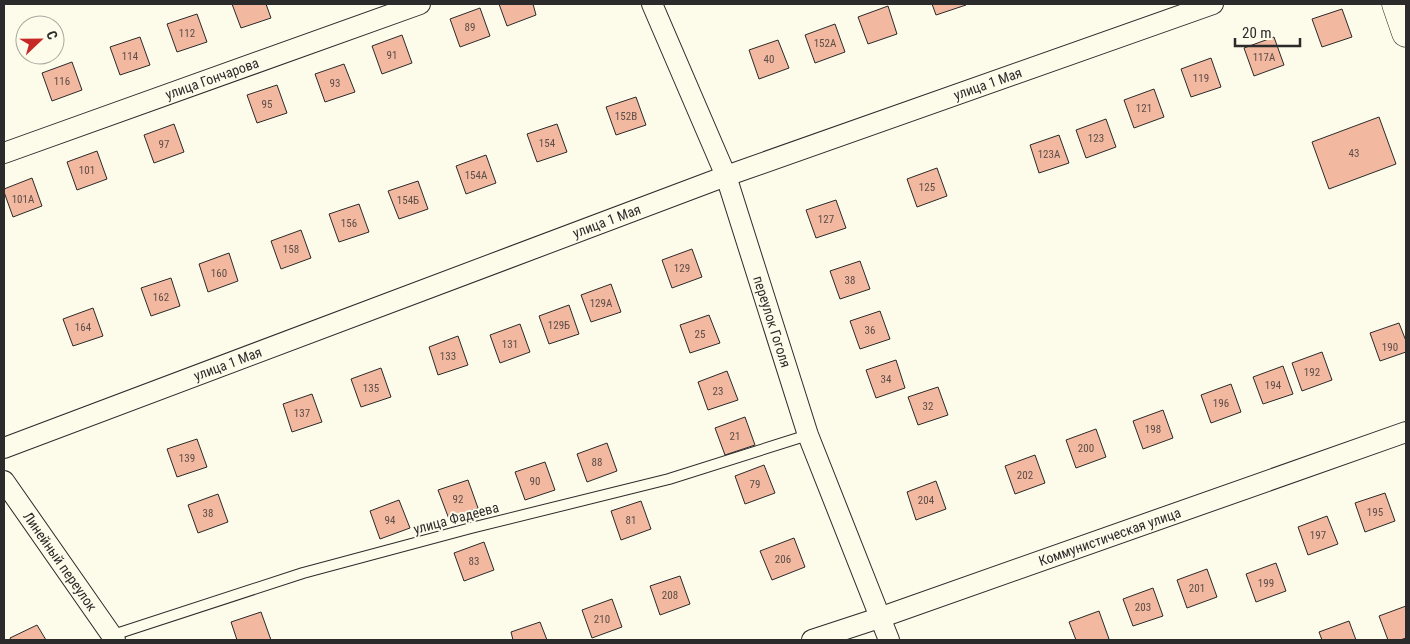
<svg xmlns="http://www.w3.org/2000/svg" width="1410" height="644" font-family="'Roboto Condensed',sans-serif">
  <rect width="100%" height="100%" fill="#fdfbea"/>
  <g fill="#f2b8a0" stroke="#2b2b2b">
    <path d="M232,4h34l5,14 -30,10z"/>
    <path d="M499,4h34l3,11 -29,11z"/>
    <path d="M932,4h34v1l-30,10z"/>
    <path d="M888,6l9,28 -29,10 -10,-27z"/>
    <path d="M480,8l10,28 -30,11 -10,-28z"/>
    <path d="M1342,9l10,28 -30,10 -10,-28z"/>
    <path d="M197,14l10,28 -30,10 -10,-28z"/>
    <path d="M835,24l10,28 -30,11 -10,-28z"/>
    <path d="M402,35l10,28 -30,11 -10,-28z"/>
    <path d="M140,37l10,28 -30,10 -10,-28z"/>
    <path d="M1274,37l10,28 -30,11 -10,-28z"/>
    <path d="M778,40l11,28 -30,11 -10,-29z"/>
    <path d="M1211,58l10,29 -30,10 -10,-28z"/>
    <path d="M72,62l10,28 -30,11 -10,-28z"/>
    <path d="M344,64l11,28 -30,10 -10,-28z"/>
    <path d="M277,85l10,28 -30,10 -10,-28z"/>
    <path d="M1154,89l10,28 -30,11 -10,-28z"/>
    <path d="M636,97l10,28 -30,10 -10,-28z"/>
    <path d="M1379,117l17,47 -67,25 -17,-47z"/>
    <path d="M1106,119l10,28 -30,11 -10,-28z"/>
    <path d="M174,124l10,28 -30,11 -10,-28z"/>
    <path d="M557,124l10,28 -30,10 -10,-28z"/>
    <path d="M1059,135l10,28 -30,10 -9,-28z"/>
    <path d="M97,151l10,28 -30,11 -10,-28z"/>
    <path d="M486,155l10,28 -30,11 -10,-28z"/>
    <path d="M937,168l10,28 -30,11 -10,-28z"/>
    <path d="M32,178l10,28 -29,11 -9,-25v-3z"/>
    <path d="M418,181l10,28 -29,10 -11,-28z"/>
    <path d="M836,200l10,28 -30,10 -10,-28z"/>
    <path d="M359,204l10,28 -30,10 -10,-28z"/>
    <path d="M301,230l10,28 -30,11 -10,-28z"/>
    <path d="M692,249l10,28 -30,11 -10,-28z"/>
    <path d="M229,253l9,28 -30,11 -9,-28z"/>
    <path d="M860,261l10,28 -30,10 -10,-28z"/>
    <path d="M171,278l9,28 -29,10 -10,-28z"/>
    <path d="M611,284l10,28 -30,10 -10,-27z"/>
    <path d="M569,305l10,29 -30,10 -10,-28z"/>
    <path d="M93,308l10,28 -30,10 -10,-27z"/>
    <path d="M880,311l10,28 -30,10 -10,-28z"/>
    <path d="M709,315l11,28 -30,10 -10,-28z"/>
    <path d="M1399,323l7,18v11l-26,9 -10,-28z"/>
    <path d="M520,324l10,28 -30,11 -10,-28z"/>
    <path d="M458,336l10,29 -30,10 -9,-28z"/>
    <path d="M1322,352l10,28 -30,11 -10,-28z"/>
    <path d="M896,360l9,28 -29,10 -10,-28z"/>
    <path d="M1283,366l10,28 -30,10 -10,-27z"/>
    <path d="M381,368l10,29 -30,10 -10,-28z"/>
    <path d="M727,371l11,29 -30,10 -10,-28z"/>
    <path d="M1231,384l10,28 -30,11 -10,-28z"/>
    <path d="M938,387l10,28 -30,10 -10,-28z"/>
    <path d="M312,394l10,28 -30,10 -9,-28z"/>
    <path d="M1163,410l10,28 -30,11 -10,-28z"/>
    <path d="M745,417l10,28 -30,10 -10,-27z"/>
    <path d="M1096,429l10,28 -30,11 -10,-28z"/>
    <path d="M197,439l10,28 -30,10 -10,-28z"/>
    <path d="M607,443l10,28 -30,11 -10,-28z"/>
    <path d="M1035,455l10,28 -30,11 -10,-28z"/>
    <path d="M545,462l10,28 -30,10 -10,-28z"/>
    <path d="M764,465l11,28 -30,11 -10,-28z"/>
    <path d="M468,480l10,28 -29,11 -11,-29z"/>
    <path d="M936,481l10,28 -30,11 -9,-28z"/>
    <path d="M1385,493l10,28 -30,11 -10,-29z"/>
    <path d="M218,494l10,28 -30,11 -10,-28z"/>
    <path d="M399,500l11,28 -30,11 -10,-28z"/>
    <path d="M641,501l10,28 -30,11 -10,-29z"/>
    <path d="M1327,516l11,28 -30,11 -10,-28z"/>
    <path d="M794,538l11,29 -33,13 -12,-29z"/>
    <path d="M484,542l10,28 -30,11 -10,-28z"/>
    <path d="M1276,563l10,28 -30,11 -10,-28z"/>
    <path d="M1207,569l10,28 -30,11 -10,-28z"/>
    <path d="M680,576l10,28 -30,11 -10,-29z"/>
    <path d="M1153,588l10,28 -30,10 -10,-27z"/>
    <path d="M612,599l10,28 -30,11 -10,-28z"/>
    <path d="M1406,606v32l-6,2h-12l-9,-24z"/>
    <path d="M1099,611l10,28 -3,1h-30l-7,-18z"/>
    <path d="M261,612l10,28h-34l-6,-18z"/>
    <path d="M1349,621l7,19h-34l-3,-8z"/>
    <path d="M540,622l7,18h-34l-2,-8z"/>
    <path d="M37,625l9,15h-35l-1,-2z"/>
  </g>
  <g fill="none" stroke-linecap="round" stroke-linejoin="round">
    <defs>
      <path id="lane" d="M113,635l190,-62 168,-45 198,-49 139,-44"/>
      <g id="street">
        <path id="s1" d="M652,4l74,172 82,259 81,205"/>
        <path id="s2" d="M4,153l416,-149"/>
        <path id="s3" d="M4,448l722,-272 487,-172"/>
        <path id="s4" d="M4,481l111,159"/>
        <path id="s5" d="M812,640l67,-22 527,-186"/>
      </g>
      <path id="secondary" d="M1396,4l10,29"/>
    </defs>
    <use href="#lane" stroke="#2b2b2b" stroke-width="12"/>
    <use href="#street" stroke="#2b2b2b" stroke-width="22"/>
    <use href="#secondary" stroke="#2b2b2b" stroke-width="29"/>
    <use href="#lane" stroke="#fdfbea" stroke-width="10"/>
    <use href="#street" stroke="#fdfbea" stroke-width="20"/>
    <use href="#secondary" stroke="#fdfbea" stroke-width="28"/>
  </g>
  <g text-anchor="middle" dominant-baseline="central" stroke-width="4" stroke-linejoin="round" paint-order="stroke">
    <g font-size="11" fill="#5d4e48">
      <text x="470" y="27">89</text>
      <text x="187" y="33">112</text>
      <text x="825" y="43">152А</text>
      <text x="392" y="55">91</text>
      <text x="130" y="56">114</text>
      <text x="1264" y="57">117А</text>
      <text x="769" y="59">40</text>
      <text x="1201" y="78">119</text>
      <text x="62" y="81">116</text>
      <text x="335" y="83">93</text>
      <text x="267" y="104">95</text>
      <text x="1144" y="108">121</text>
      <text x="626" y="116">152В</text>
      <text x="1096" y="138">123</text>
      <text x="547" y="143">154</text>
      <text x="164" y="144">97</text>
      <text x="1354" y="153">43</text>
      <text x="1049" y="154">123А</text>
      <text x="87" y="170">101</text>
      <text x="476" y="175">154А</text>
      <text x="927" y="187">125</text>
      <text x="23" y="199">101А</text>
      <text x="408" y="200">154Б</text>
      <text x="826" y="219">127</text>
      <text x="349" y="223">156</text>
      <text x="291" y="249">158</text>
      <text x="682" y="268">129</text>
      <text x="219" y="273">160</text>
      <text x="850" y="280">38</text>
      <text x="161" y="297">162</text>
      <text x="601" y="303">129А</text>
      <text x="559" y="325">129Б</text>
      <text x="83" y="327">164</text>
      <text x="870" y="330">36</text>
      <text x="700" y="334">25</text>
      <text x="510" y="344">131</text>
      <text x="1390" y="347">190</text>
      <text x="448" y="356">133</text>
      <text x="1312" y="372">192</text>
      <text x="886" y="379">34</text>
      <text x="1273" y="385">194</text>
      <text x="371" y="388">135</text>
      <text x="718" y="391">23</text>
      <text x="1221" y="403">196</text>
      <text x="928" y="406">32</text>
      <text x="302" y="413">137</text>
      <text x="1153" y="429">198</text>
      <text x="735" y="436">21</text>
      <text x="1086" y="448">200</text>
      <text x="187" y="458">139</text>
      <text x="597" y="462">88</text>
      <text x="1025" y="475">202</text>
      <text x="535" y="481">90</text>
      <text x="755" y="484">79</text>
      <text x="458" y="499">92</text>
      <text x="926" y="500">204</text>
      <text x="1375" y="512">195</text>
      <text x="208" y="513">38</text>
      <text x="390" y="520">94</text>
      <text x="631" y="520">81</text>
      <text x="1318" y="535">197</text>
      <text x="783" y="559">206</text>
      <text x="474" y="561">83</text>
      <text x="1266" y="583">199</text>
      <text x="1197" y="588">201</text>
      <text x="670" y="595">208</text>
      <text x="1143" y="607">203</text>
      <text x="602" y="619">210</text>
    </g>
    <g font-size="14" fill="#2b2b2b" stroke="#fdfbea">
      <text stroke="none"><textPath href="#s2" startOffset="221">улица Гончарова</textPath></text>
      <text stroke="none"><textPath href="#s3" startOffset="1049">улица 1 Мая</textPath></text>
      <text stroke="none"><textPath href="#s3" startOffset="644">улица 1 Мая</textPath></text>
      <text stroke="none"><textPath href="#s1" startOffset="340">переулок Гоголя</textPath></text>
      <text stroke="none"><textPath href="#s3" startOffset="239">улица 1 Мая</textPath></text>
      <text transform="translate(456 518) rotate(-15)">улица Фадеева</text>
      <text stroke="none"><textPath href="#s5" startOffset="315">Коммунистическая улица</textPath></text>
      <text stroke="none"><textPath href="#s4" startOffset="98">Линейный переулок</textPath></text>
    </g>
  </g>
  <rect width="1410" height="644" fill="none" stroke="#2b2b2b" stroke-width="10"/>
  <g transform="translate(40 40) rotate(68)"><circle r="24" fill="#fdfbea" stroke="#a9a89e"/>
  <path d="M0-4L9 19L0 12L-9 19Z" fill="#c62828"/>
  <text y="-8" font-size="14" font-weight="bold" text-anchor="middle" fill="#2b2b2b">С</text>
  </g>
  <path d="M1235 38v8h65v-8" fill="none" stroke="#2b2b2b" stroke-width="2.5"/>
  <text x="1242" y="38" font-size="15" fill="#2b2b2b" stroke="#fdfbea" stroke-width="4" paint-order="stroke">20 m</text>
</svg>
